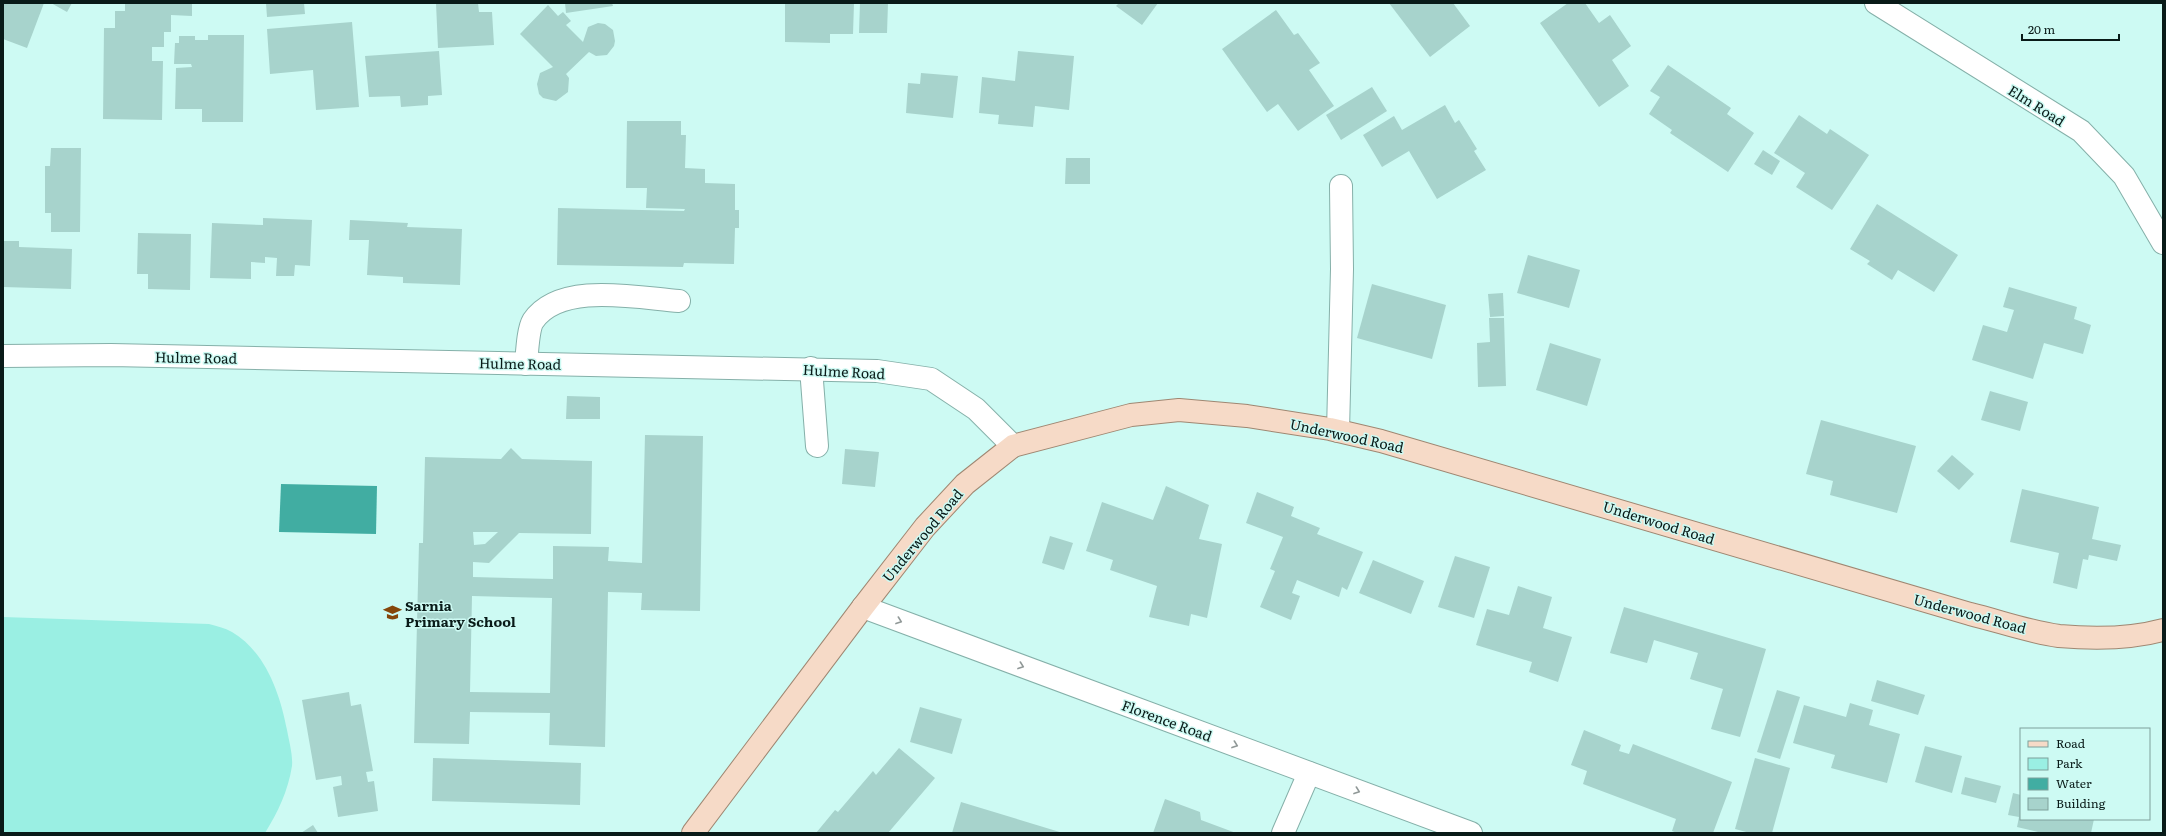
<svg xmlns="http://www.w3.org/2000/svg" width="2166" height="836" font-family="Literata,serif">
  <rect width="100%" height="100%" fill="#cdfaf3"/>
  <path fill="#9aefe3" d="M3,617l206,7c7,2 16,4 23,8 34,20 48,62 55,98 2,11 6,25 5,36 -4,25 -14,46 -27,67h-262z"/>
  <path fill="#41ada2" d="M281,484l96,2 -1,48 -97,-2z"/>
  <g fill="#a7d3cc" fill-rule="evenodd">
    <path d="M3,3h41l-17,45 -24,-9z"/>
    <path d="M51,3h21l-5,9z"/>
    <path d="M125,3h67v13l-21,-1v17h-7v15h-12v14h11l-1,59 -59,-1 1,-91h11v-17h10z"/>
    <path d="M266,3h38l1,11 -38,3z"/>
    <path d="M436,3h42l1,9h13l2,33 -56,3z"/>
    <path d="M565,3h47l1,3 -47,7z"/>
    <path d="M785,3h69l-1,31h-23v9l-45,-1z"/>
    <path d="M860,3h28l-1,30h-28z"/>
    <path d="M1119,3h39l-16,22 -26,-19z"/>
    <path d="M1389,3h64l17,23 -40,31z"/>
    <path d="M1568,3h17l14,20 11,-8 21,31 -19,14 17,26 -30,21 -59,-84z"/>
    <path d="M548,5l10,11 5,-4 8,9 -5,4 17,17 5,-15 10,-4 7,1 8,6 2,11 -1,5 -7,9 -11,1 -7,-4 -23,22 3,4 -1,14 -12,9 -13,-3 -4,-4 -2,-10 3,-11 13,-6 -33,-33z"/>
    <path d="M1276,10l18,25 4,-2 22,30 -11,7 25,36 -36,25 -20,-27 -11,8 -45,-63z"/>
    <path d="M352,22l7,85 -43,3 -3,-40 -43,4 -3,-45z"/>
    <path d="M208,35h36l-1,87h-41v-13h-27l1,-41 16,-1 -1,-3h-17l1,-21h4v-7h16v4h13z"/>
    <path d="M439,51l3,44 -14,1v9l-27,2 -1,-11 -31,1 -4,-41z"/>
    <path d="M1018,51l56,5 -5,54 -34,-4 -2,21 -35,-3 1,-9 -20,-2 3,-36 33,4z"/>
    <path d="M1668,65l63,43 -4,6 27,19 -26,39 -58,-39 2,-3 -23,-16 11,-17 -10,-6z"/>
    <path d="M921,73l37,3 -5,42 -47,-5 2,-30 12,1z"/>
    <path d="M1372,87l15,24 -46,29 -15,-25z"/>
    <path d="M1445,105l10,18 4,-3 18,29 -3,2 12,19 -49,29 -28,-48 -27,16 -19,-32 31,-19 8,14z"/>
    <path d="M1799,115l28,19 3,-5 39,26 -37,55 -36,-23 9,-14 -31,-20z"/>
    <path d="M627,121h54v14h5l-1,33 20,1v14l30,1v26h4v18h-4l-1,36 -50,-1 -1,4 -126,-2 1,-57 126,3 1,-2 -39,-1 1,-20h-21z"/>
    <path d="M51,148h30l-1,84h-29v-19h-6v-47h5z"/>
    <path d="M1763,150l17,11 -8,14 -18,-11z"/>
    <path d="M1066,158h24v26h-25z"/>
    <path d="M1877,204l81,51 -24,37 -36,-22 -6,10 -25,-16 3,-3 -20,-12z"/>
    <path d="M263,218l49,2 -2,46 -15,-1 -1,11h-18l1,-18 -12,-1v6l-14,-1v17l-41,-1 2,-55 51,2z"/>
    <path d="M350,220l58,3 -1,4 55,2 -2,56 -57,-2v-6l-36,-2 2,-35h-20z"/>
    <path d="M138,233l53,1 -1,56 -42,-1v-15h-11z"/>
    <path d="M3,241h16v6l53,2 -1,40 -68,-2z"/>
    <path d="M1528,255l52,15 -11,38 -52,-15z"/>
    <path d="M1372,284l74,21 -14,54 -75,-21z"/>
    <path d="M2009,287l68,20 -3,12 17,6 -8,29 -39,-11 -11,36 -61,-19 11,-35 24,7 7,-22 -11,-3z"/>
    <path d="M1503,293l1,23 -14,1 -2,-23z"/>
    <path d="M1489,318h15l2,68 -28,1 -1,-44 13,-1z"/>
    <path d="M1550,343l51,16 -14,47 -51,-16z"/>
    <path d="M1990,391l38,11 -8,29 -39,-11z"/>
    <path d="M567,396l33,1v22h-34z"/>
    <path d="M1821,420l95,26 -19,67 -67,-18 3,-14 -27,-7z"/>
    <path d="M645,435l58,1 -3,175 -59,-1 1,-17 -34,-1 -3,155 -56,-2 1,-32 -80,-1 -1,32 -55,-1 5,-200h4l2,-86 76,2 10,-11 11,11 70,2 -1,73 -72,-1 -30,30 -16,-1v15l80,2v-33l56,1 -1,14 34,2zM473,532h25l-13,12 -11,1zM472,596l80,2 -2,95 -80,-1z"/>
    <path d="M845,449l34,3 -4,35 -33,-3z"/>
    <path d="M1952,455l22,19 -15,16 -22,-19z"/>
    <path d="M1166,486l43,19 -10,34 23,5 -15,74 -16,-4 -2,12 -40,-9 8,-31 -47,-16 3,-10 -27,-9 16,-49 51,18z"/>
    <path d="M2022,489l77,18 -7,32 29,6 -4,16 -28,-6 -1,5 -5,-1 -6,30 -24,-6 6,-30 -49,-11z"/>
    <path d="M1257,492l37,15 -3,9 29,12 -3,6 46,18 -16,38 -5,-3 -3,10 -42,-17 -5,13 8,3 -9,24 -31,-13 15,-36 -5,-2 13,-32 -37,-14z"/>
    <path d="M1050,536l23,7 -9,27 -22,-7z"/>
    <path d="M1455,556l35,11 -16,51 -36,-11z"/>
    <path d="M1373,560l51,21 -13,33 -52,-21z"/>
    <path d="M1518,586l34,11 -9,31 29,9 -14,45 -29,-10 3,-10 -56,-17 11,-36 22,6z"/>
    <path d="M1624,607l142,42 -26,88 -29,-8 12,-40 -33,-10 8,-26 -44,-13 -7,23 -37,-10z"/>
    <path d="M1877,680l48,15 -7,20 -47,-14z"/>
    <path d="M1777,690l23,7 -20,62 -23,-7z"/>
    <path d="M349,692l2,14 10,-2 12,67 -7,1 2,10 6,-1 4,30 -40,6 -5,-30 9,-2 -1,-9 -25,4 -14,-80z"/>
    <path d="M1850,703l23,7 -4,15 31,9 -13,49 -56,-15 4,-13 -42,-12 11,-38 42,12z"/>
    <path d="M920,707l42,12 -10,35 -42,-12z"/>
    <path d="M1584,730l37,15 -2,6 10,3 4,-10 99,38 -19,51h-36l-5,-2 4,-12 -93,-35 4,-13 -16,-6z"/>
    <path d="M1925,746l37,10 -10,37 -37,-11z"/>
    <path d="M899,748l36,30 -47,55h-72l19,-23 3,2 35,-41 3,4z"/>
    <path d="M433,758l148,5 -1,42 -148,-4z"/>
    <path d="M1755,758l35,10 -18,65h-22l-15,-4z"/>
    <path d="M1965,777l36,9 -5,17 -35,-9z"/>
    <path d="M2013,793l8,2v24h73l-3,14h-49l-25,-6 2,-10 -11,-2z"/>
    <path d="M1165,799l35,13 1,8 35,13h-83z"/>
    <path d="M961,802l102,31h-111z"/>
    <path d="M313,825l5,8h-17z"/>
  </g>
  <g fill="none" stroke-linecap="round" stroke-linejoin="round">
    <defs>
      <g id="minor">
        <path d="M1876,3l205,128 43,45 39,67"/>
        <path d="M3,356l108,-1 766,16 54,8 45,30 37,37"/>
        <path d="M526,364c1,-10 2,-35 7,-43 27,-40 105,-23 146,-20"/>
        <path d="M811,368l6,78"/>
        <path d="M1338,431l4,-162 -1,-83"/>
        <path d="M863,607l608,226"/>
        <path d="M1283,833l26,-60"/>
      </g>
      <path id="major" d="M693,833l170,-226 62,-80 40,-43 48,-38 118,-31 48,-5 68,6 83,13 51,12 589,173c29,7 59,18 89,22 34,3 71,3 104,-6"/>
    </defs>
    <use href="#minor" stroke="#85b0a9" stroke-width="24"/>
    <use href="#major" stroke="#9f8772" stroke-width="24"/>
    <use href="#minor" stroke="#fff" stroke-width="22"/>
    <use href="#major" stroke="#f6dac7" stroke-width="22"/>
  </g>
  <defs><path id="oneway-chevron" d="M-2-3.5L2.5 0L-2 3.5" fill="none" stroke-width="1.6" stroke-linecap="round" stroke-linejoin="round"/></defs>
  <g stroke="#909897">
    <use href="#oneway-chevron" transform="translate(899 621) rotate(20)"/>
    <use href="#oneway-chevron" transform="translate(1021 666) rotate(20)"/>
    <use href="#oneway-chevron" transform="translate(1235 745) rotate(20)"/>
    <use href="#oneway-chevron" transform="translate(1357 791) rotate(20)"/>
  </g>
  <defs>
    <symbol id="school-bare" viewBox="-9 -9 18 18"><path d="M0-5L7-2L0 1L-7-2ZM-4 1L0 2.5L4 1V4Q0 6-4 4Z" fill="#85460a" stroke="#cdfaf3" stroke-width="2.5" paint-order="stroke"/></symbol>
  </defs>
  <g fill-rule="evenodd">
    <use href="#school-bare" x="380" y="600" width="25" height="25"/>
  </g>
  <g text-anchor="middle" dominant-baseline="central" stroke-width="3" stroke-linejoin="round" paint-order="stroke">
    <g font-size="14" fill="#091a18" stroke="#cdfaf3">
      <text transform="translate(2037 105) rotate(32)">Elm Road</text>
      <text transform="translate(196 357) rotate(1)">Hulme Road</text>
      <text transform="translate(520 363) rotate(1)">Hulme Road</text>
      <text transform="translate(844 371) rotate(3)">Hulme Road</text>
      <text transform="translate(1347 435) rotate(12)">Underwood Road</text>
      <text transform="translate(1659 522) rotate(17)">Underwood Road</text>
      <text transform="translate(922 535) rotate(-50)">Underwood Road</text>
      <text transform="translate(1970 613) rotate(15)">Underwood Road</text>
      <text transform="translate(1167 720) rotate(20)">Florence Road</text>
    </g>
    <g font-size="14" font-weight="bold" fill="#091a18" stroke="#cdfaf3" text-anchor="start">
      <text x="405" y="605">Sarnia<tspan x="405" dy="16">Primary School</tspan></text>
    </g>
  </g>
  <rect width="2166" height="836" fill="none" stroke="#091a18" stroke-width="8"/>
  <rect x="2020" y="728" width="130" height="92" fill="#cdfaf3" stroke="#7fa09b"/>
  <rect x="2028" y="741" width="20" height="6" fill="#f6dac7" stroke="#7fa09b"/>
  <text x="2056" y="748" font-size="12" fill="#091a18">Road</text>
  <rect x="2028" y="758" width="20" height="12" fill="#9aefe3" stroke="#7fa09b"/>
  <text x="2056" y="768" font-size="12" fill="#091a18">Park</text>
  <rect x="2028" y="778" width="20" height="12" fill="#41ada2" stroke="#7fa09b"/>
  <text x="2056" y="788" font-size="12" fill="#091a18">Water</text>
  <rect x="2028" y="798" width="20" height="12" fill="#a7d3cc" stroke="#7fa09b"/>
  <text x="2056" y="808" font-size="12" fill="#091a18">Building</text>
  <path d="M2022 34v6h97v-6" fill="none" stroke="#091a18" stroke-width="2"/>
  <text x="2028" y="34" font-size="12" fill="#091a18" stroke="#cdfaf3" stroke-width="3" paint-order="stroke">20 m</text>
</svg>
